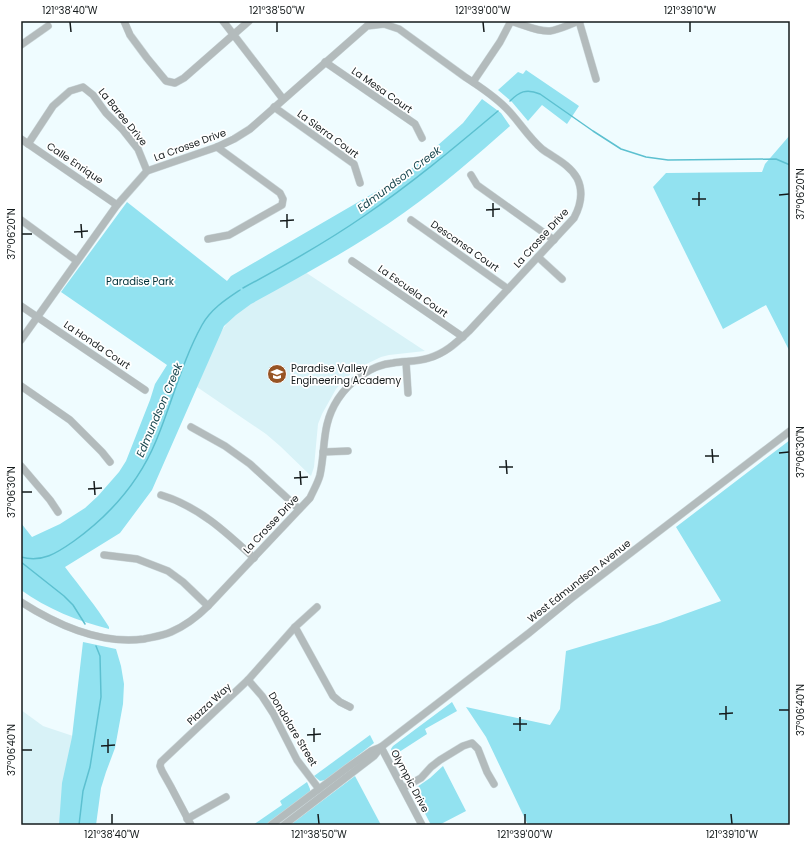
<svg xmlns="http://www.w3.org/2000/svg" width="811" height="846" font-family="Poppins,sans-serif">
  <rect width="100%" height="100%" fill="#effcff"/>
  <g fill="#d8f2f7">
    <path d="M305,272l120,79 -36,4 -8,2 -25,12 -11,10 -9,10 -14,25 -4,10 -4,43 -3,9 -31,-30 -14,-12 -69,-47 22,-52 12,-18 19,-14z"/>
    <path d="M21,710l22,16 30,10 -12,89h-40z"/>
  </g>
  <g fill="#92e2f0">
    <path d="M526,70l53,36 -12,18 -25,-19 -14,16 -16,-19 -14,-12 20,-18 5,2z"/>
    <path d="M482,99l19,14 9,13c-34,30 -68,60 -105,86 -49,35 -102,63 -154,92l-15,11 -12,11 -72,164 -32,43 -55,34c15,20 31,39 44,60v2c-31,-8 -62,-20 -88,-39v-67l11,14 28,-13 25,-16 13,-12 21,-24 7,-11 24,-61 5,-16 12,-19 -106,-73 66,-90 100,79 4,-5 172,-100 60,-53z"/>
    <path d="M790,135v217l-24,-47 -43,24 -70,-142 13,-14 96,-1 3,-8z"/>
    <path d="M790,440v385h-262l-42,-88 -20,-30 84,18 10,-16 6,-58 94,-28 61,-22 -45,-74z"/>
    <path d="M83,642l33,7 5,17 3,18 -1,20 -8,44 -9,24 -5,16 -5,37h-37l3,-42 10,-46z"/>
    <path d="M452,702l5,9 -32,18 2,5 -34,22 -2,-7 2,-3z"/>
    <path d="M370,735l4,8 -48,37 -6,1 -6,-5z"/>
    <path d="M443,766l23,45 -27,14h-8l-16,-31 2,-7 13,-9z"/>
    <path d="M355,776l26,49h-91z"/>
    <path d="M307,782l3,7v3l-42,31 -3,2h-12l29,-20 -2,-4z"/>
  </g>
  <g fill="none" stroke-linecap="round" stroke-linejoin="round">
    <g stroke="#5cc0d0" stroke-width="1.5">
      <path d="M510,101c9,-9 16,-13 30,-7l53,37 28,18 25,8 22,3 108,-1 14,6"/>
      <path d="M243,288c41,-22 82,-45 121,-72 47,-32 90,-68 134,-105"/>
      <path d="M21,557c21,6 36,-4 53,-16 36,-26 65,-59 82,-100 16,-38 26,-80 46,-116 9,-16 23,-25 38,-35"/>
      <path d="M21,562l43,34 9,9 12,19"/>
      <path d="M79,825l4,-34 7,-24 11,-70 -1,-41 -4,-10"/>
    </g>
    <defs>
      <g id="minor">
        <path d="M124,21l6,14 17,23 19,23 9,2 9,-5 65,-57"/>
        <path d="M223,21l60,78"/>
        <path d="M510,21c13,3 26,11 40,10 9,-1 20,-7 30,-10"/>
        <path d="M579,21l17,58"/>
        <path d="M21,45l27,-19"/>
        <path d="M325,62l90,62 7,14"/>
        <path d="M473,82l27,-40 11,-21"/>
        <path d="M274,107l80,57 6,19"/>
        <path d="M21,139l96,66"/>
        <path d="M28,144l25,-38 17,-15 13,-4 10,8 13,18 17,17 15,19 9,22"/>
        <path d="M471,175l6,10 77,55"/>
        <path d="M21,220l56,41"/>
        <path d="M411,220l97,69"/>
        <path d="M208,239l21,-4 53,-30 1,-6 -3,-6 -63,-46"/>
        <path d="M538,257l24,22"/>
        <path d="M352,261l111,76"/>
        <path d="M21,306l124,84"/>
        <path d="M21,340l96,-135 30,-34 70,-24 17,-8 16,-10 117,-103 17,-2 15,5c22,16 44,32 66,48 14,9 29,19 41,31 13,13 22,29 36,41 12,9 27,15 35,29 7,14 4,27 -3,40l-105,113c-12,11 -23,22 -40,27 -12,4 -24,3 -36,5 -22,2 -43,18 -55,36 -17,26 -12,48 -18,76 -2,8 -7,16 -10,23l-102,108c-11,11 -23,20 -37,26 -9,4 -18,5 -27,7 -44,6 -87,-14 -123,-37"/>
        <path d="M406,362l2,31"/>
        <path d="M21,386l49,34 32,32 8,10"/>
        <path d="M191,427l34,19 25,18 49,45"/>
        <path d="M323,452l25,-1"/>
        <path d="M21,466l29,34 8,12"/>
        <path d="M161,495c37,11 65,37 93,63"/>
        <path d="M104,555l33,4 31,12 15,11 25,24"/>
        <path d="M295,627l38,69 7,6 10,5"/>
        <path d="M248,680l14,16 11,17 24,47 22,29"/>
        <path d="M381,747l41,78"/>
        <path d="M403,788l18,-10 10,-11 9,-7 23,-14 9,-3 6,6 9,23 7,12"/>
        <path d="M187,819l39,-22"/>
        <path d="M191,825l-20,-38 -9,-16 -2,-5 1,-4 87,-82 47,-53 22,-20"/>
        <path d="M271,825l76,-57 24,-17 10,-4"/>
        <path d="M284,825l90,-69 7,-9 148,-114 44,-36 217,-166"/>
      </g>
    </defs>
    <use href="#minor" stroke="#ccd8db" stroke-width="8"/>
    <use href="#minor" stroke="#b3bbbc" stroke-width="7"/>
  </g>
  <path fill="none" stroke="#151b1c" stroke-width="1.5" d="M70,22l1,10M277,22v10M483,22l1,10M690,22v10M699,192v14M779,195l10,-1M692,199h14M493,203v14M486,210l14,-1M287,214v14M280,221l14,-1M81,224l1,14M74,232l14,-1M22,234h10M712,449l1,14M779,453l10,-1M705,456h14M506,460l1,14M499,467h14M300,471l1,14M294,478l14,-1M94,481l1,14M88,489l14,-1M22,492h10M726,706v14M779,710h10M719,714l14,-1M520,717v14M513,724h14M314,728v14M307,735l14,-1M108,739v14M101,746l14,-1M22,750h10M112,814v10M318,814l1,10M525,814v10M731,814l1,10"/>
  <defs>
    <symbol id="school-disc" viewBox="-11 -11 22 22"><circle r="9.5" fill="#975424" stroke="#fff"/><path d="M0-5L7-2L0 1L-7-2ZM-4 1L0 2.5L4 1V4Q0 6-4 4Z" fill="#fff"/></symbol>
  </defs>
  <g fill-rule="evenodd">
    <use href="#school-disc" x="266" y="363" width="22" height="22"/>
  </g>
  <g text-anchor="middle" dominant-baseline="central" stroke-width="3.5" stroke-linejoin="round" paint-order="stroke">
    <g font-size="10" fill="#151b1c" stroke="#fff">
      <text transform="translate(382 90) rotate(35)">La Mesa Court</text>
      <text transform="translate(123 117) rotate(51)">La Baree Drive</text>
      <text transform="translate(328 134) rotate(36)">La Sierra Court</text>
      <text transform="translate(190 145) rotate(-20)">La Crosse Drive</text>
      <text transform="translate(75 163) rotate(34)">Calle Enrique</text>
      <text transform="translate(541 238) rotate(-48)">La Crosse Drive</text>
      <text transform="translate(465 246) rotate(35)">Descansa Court</text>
      <text transform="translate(413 291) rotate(35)">La Escuela Court</text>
      <text transform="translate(97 345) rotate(34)">La Honda Court</text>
      <text transform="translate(271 524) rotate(-47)">La Crosse Drive</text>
      <text transform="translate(579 581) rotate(-38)">West Edmundson Avenue</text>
      <text transform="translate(209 704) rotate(-43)">Piazza Way</text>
      <text transform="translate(293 729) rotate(59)">Dondolare Street</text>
      <text transform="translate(410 781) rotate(62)">Olympic Drive</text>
    </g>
    <g font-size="10" fill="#003138" stroke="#fff">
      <text x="140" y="281">Paradise Park</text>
    </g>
    <g font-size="10" fill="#151b1c" stroke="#fff" text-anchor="start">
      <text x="291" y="368">Paradise Valley<tspan x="291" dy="12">Engineering Academy</tspan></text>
    </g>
    <g font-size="11" font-style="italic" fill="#18464d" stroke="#fff">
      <text transform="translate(399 179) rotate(-37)">Edmundson Creek</text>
      <text transform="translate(159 410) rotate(-67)">Edmundson Creek</text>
    </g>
  </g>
  <rect width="811" height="846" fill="none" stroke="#ffffff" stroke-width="44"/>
  <rect x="22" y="22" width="767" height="802" fill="none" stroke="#151b1c" stroke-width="1.5"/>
  <g font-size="10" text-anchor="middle" fill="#151b1c">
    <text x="70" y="14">121°38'40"W</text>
    <text x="277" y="14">121°38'50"W</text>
    <text x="483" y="14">121°39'00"W</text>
    <text x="690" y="14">121°39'10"W</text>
    <text transform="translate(800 194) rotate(-90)" y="4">37°06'20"N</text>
    <text transform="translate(11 234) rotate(-90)" y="4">37°06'20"N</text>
    <text transform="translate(800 452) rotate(-90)" y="4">37°06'30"N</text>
    <text transform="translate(11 492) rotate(-90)" y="4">37°06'30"N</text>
    <text transform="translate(800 710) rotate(-90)" y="4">37°06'40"N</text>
    <text transform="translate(11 750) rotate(-90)" y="4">37°06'40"N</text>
    <text x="112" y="838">121°38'40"W</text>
    <text x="319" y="838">121°38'50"W</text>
    <text x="525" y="838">121°39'00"W</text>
    <text x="732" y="838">121°39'10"W</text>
  </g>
</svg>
